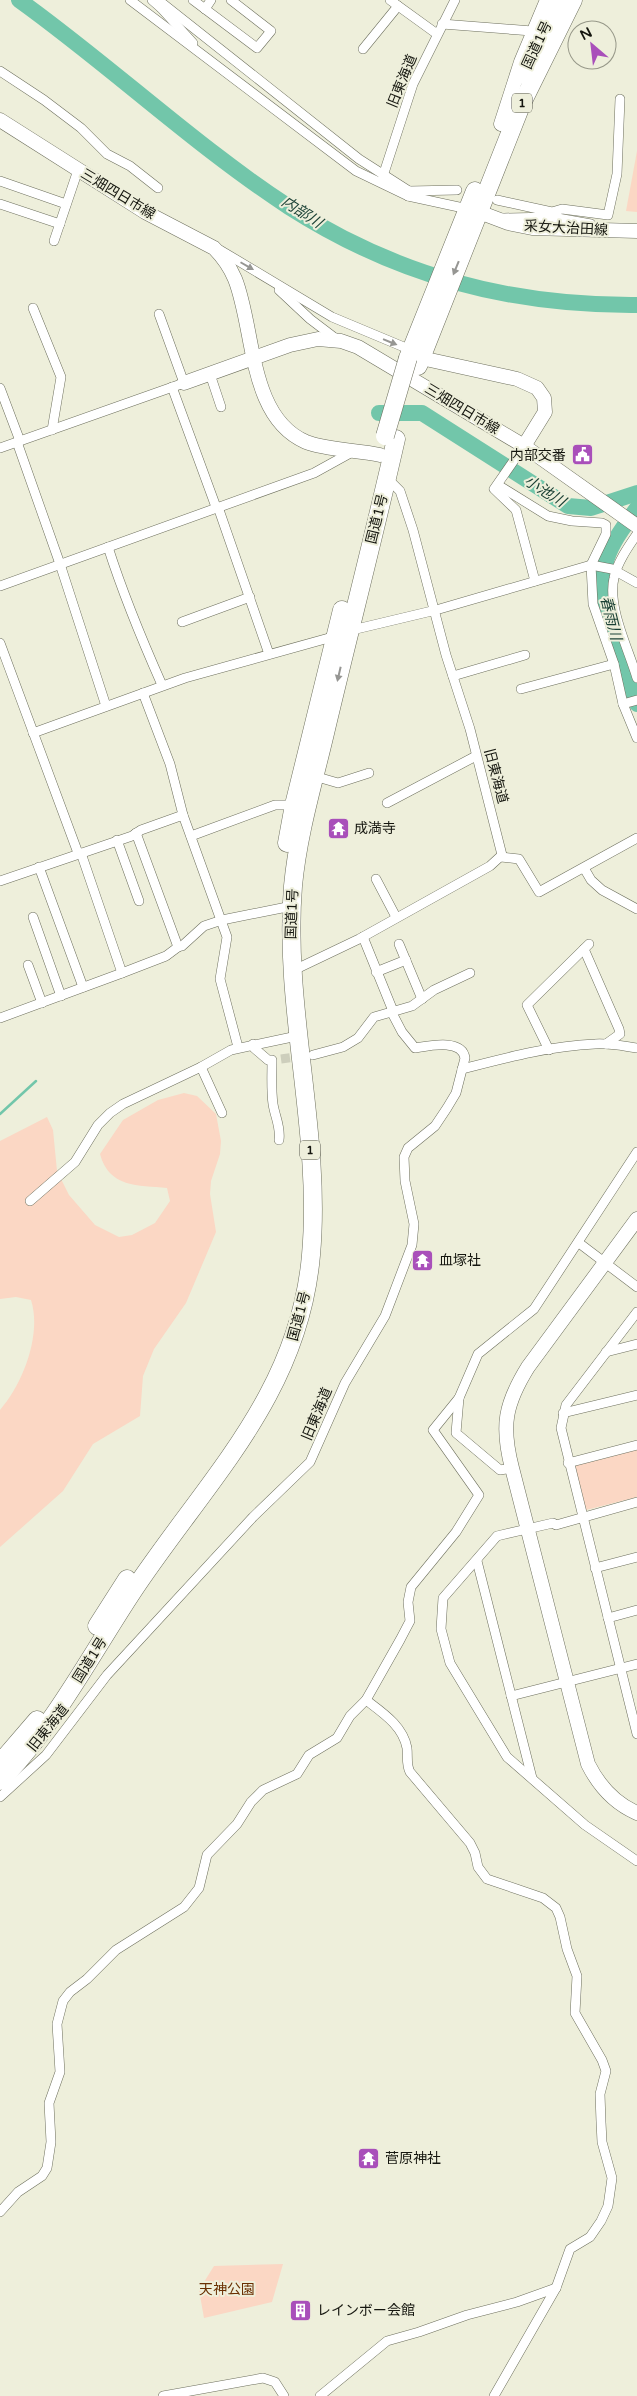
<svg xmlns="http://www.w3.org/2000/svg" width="637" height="2396" font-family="'Varela Round','Noto Sans JP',sans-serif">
  <rect width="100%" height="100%" fill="#eeefdb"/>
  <g fill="#fbd7c4">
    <path d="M637,151v61l-11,-1z"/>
    <path d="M184,1093l13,3 19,18 5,27 -1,13 -9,27 -1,13 6,38 -30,71 -32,46 -11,27 -3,40 -47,28 -30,47 -63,56v-137c23,-26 42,-76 31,-110l-15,-3 -16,2v-158l47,-24 6,13 4,41 12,24 26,30 24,12 13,-2 23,-12 15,-22 -3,-13c-29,-3 -58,0 -67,-34l23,-34 35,-20z"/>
    <path d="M637,1448v49l-51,13 -4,-2 -9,-39 3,-5z"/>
    <path d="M283,2264l-11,38 -68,16 -5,-28 15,-24z"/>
  </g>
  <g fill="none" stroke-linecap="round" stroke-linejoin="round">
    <path stroke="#72c6aa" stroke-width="2.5" d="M0,1114l36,-33"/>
    <g stroke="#72c6aa" stroke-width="16">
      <path d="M19,0c92,66 175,145 270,207 108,69 221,99 348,98"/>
      <path d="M379,413h43l146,93 23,2 46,-15"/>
      <path d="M637,508c-11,16 -24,32 -30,50 -14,43 17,104 30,146"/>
    </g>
    <path stroke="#cdcebc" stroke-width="9" stroke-dasharray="9 4.5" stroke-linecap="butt" d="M281,1059l22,-3"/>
    <defs>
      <g id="street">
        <path d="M130,0l226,171 52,25 60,13"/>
        <path d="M152,0l8,7"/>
        <path d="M193,0l64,48 14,-17 -40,-31"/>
        <path d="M390,0l47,34"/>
        <path d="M162,3l197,156 50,32 -1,5"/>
        <path d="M161,8l32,35"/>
        <path d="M205,9l6,-9"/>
        <path d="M442,24l90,7"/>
        <path d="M363,49l35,-43"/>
        <path d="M0,71l44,29 37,28 26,26 23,12 28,22"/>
        <path d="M383,176l30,-92 42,-84"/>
        <path d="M0,181l66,23"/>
        <path d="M409,191l48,-1"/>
        <path d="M497,200l55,12 10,-3 46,6 9,-41 3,-75"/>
        <path d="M0,204l60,20"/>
        <path d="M504,218l48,-1 39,7"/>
        <path d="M54,241l24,-71"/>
        <path d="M220,250l112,67 79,33"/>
        <path d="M279,290l31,29 25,19"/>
        <path d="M33,308l28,69 -9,53"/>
        <path d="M210,374l11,33"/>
        <path d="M172,387l44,120"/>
        <path d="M0,388l20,53"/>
        <path d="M17,442l43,122 46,142"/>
        <path d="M524,446l-30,43 22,21 19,71"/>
        <path d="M0,448l184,-65 -25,-69"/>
        <path d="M498,485l50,31 24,5 30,2 4,2v9l-15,31 2,39 21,60 9,40 14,34"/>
        <path d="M218,507l51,147"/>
        <path d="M637,534c-9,13 -20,29 -23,44 -7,29 15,72 23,100"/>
        <path d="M108,547c15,47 34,93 54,138"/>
        <path d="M0,586l314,-113 38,-21"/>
        <path d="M182,622l68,-25"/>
        <path d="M348,631l88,-21 155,-45 21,4 25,14"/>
        <path d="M0,643l78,210"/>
        <path d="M453,676l72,-21"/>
        <path d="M521,689l93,-25"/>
        <path d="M143,693l27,71 13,51"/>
        <path d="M623,704l14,-4"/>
        <path d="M33,733l152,-55 151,-42"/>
        <path d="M314,776l24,7 31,-10"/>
        <path d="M387,803l89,-47"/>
        <path d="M191,836l84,-31h19"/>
        <path d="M117,840l22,61"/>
        <path d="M81,853l41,120"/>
        <path d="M501,857l18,2 20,33 98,-54"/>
        <path d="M39,867l44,120"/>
        <path d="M584,868l7,12 11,10 35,19"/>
        <path d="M376,879l20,38"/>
        <path d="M0,881l132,-45 9,-6 42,-15 44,122 -7,42 18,68"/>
        <path d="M33,917l28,79"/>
        <path d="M363,937l30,74"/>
        <path d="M399,944l23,55"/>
        <path d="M178,947l4,-1 22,-20 18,-6 70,-14"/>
        <path d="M584,949l35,80 1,5 -14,10"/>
        <path d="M28,965l14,38"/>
        <path d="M292,971l67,-32 131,-73 12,-11 -32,-126 -24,-74 -33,-125 -13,-39 -13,-13"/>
        <path d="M376,972l30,-12"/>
        <path d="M0,1018l122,-45 44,-17 12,-9 -42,-114"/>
        <path d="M253,1044l1,4 14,12h4c0,15 -1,30 1,44 2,13 8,23 6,36"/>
        <path d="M549,1050l-22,-45 62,-61"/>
        <path d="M313,1055l30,-8 15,-9 16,-21 38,-11 22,-16 36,-17"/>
        <path d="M201,1067l21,46"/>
        <path d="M462,1069c43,-11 87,-23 133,-25 14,-1 28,2 42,4"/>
        <path d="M30,1201l45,-39 23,-37 12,-12 13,-9 78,-37 30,-17 66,-14"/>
        <path d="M579,1243l58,44"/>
        <path d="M637,1312l-71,93 -5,23 76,306"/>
        <path d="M606,1352l31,-8"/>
        <path d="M459,1398l-3,35 44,37 12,-2"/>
        <path d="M563,1413l74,-18"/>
        <path d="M568,1463l69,-18"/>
        <path d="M637,1502l-81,23 -3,-2 -56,13 -54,62 -2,31 9,34 57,94 78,68 52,36"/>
        <path d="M477,1561l55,217"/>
        <path d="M595,1568l42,-11"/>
        <path d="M608,1618l29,-8"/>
        <path d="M511,1696l126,-32"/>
        <path d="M366,1700c17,13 37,26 41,48 1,8 -1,17 3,24l60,71 5,10 3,14 9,12 56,19 13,10 4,9 7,32 10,27 -2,37 27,47 4,11 -6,23 1,28 1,20 10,36 -4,28 -7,15 -11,16 -20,12 -14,39 -62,108"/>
        <path d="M0,1797l46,-42 61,-80 146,-158 57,-55 35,-79 40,-67 27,-71 2,-21 -9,-43 -1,-24 4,-9 27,-22 12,-18 9,-15 9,-35c-3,-20 -37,-12 -50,-10l-13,-16 -11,-21"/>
        <path d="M0,2212l18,-20 24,-16 5,-8 4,-26 -2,-39 11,-31 -3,-48 6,-23 7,-9 17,-13 29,-29 68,-43 15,-19 8,-33 30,-31 14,-22 12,-12 34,-16 12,-19 28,-17 13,-22 16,-16 34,-60 10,-19 -2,-19 3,-15 45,-55 23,-37 -46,-65 26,-32 19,-44 56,-45 103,-157"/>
        <path d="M163,2396l100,-18 12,4 9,14"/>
        <path d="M320,2396l67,-55 32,-9 48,-17 50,-13 39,-14"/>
      </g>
      <g id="secondary">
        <path d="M0,120l145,92 69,36c9,9 16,19 21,31 20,50 13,138 71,163 20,8 52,8 74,13"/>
        <path d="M501,124l20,-62 26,-62"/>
        <path d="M471,209l37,14 24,5 105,3"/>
        <path d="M421,358l96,21 20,9 7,10 1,14 -21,34"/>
        <path d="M184,383l106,-38 28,-6 23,2 17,6 166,99 113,80"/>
        <path d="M637,1219l-109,148c-23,37 -27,59 -16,101l76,296c11,22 26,39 49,49"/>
      </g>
      <g id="highway">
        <path d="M523,75l37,-75"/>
        <path d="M408,358l67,-167"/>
        <path d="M418,366l104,-263 51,-103"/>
        <path d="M287,843l7,-38 48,-195"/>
        <path d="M97,1626l30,-47"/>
        <path d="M0,1763l37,-43"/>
        <path d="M0,1781c55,-56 90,-125 133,-190 73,-110 166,-196 178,-336 11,-123 -28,-245 -18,-369 5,-54 21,-105 33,-157 23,-97 48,-193 70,-290"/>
      </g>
    </defs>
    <use href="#street" stroke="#6d6f5d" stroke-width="10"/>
    <use href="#secondary" stroke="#6d6f5d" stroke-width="15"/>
    <use href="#highway" stroke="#6d6f5d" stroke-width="19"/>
    <use href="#street" stroke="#fff" stroke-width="9"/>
    <use href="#secondary" stroke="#fff" stroke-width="14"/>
    <use href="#highway" stroke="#fff" stroke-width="18"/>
    <defs>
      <path id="highway-bridge" d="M385,436l23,-78"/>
    </defs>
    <use href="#highway-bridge" stroke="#6d6f5d" stroke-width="19" stroke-linecap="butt"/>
    <use href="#highway-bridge" stroke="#fff" stroke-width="18"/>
  </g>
  <defs><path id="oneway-solid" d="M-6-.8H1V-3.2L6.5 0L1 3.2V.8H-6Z" transform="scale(1.25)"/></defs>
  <g fill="#969693">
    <use href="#oneway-solid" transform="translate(247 266) rotate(30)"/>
    <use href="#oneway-solid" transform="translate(456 268) rotate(112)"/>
    <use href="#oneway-solid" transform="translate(390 342) rotate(22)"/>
    <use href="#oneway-solid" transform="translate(339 674) rotate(103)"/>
  </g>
  <defs>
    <symbol id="civic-square" viewBox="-11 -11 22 22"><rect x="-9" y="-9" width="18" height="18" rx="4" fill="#a94fba" stroke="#eeefdb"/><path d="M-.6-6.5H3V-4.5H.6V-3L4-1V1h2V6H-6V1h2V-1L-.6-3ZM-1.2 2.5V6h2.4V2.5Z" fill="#fff"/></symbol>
    <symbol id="temple-square" viewBox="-11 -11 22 22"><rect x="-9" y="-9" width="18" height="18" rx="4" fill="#a94fba" stroke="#eeefdb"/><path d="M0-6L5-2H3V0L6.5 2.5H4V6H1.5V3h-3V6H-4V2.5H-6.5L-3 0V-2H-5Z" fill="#fff"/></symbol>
    <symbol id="building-square" viewBox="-11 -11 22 22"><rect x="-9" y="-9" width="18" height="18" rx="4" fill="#a94fba" stroke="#eeefdb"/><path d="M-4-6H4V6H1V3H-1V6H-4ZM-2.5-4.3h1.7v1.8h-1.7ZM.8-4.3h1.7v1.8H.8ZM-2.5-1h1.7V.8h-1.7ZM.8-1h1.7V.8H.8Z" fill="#fff"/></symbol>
  </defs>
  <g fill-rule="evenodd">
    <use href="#civic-square" x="570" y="442" width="25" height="25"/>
    <use href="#temple-square" x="326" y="816" width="25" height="25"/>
    <use href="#temple-square" x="410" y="1248" width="25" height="25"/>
    <use href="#temple-square" x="356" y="2146" width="25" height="25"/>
    <use href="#building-square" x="288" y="2298" width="25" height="25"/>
  </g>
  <g text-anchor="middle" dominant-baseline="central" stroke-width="4" stroke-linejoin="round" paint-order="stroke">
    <g fill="#eeefdb" stroke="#56574c" stroke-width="1">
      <rect x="512" y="93.5" width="20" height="19" rx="4"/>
      <rect x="300" y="1140.5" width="20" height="19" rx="4"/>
    </g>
    <g font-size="12" font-weight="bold" fill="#15160f">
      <text x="522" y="103">1</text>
      <text x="310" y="1150">1</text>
    </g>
    <g font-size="14" fill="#15160f" stroke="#eeefdb">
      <text transform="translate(537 45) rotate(-65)">国道1号</text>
      <text transform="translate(402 81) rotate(-68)">旧東海道</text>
      <text transform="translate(118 194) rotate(31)">三畑四日市線</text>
      <text transform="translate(566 228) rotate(3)">采女大治田線</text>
      <text transform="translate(462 409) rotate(31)">三畑四日市線</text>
      <text transform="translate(377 519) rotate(-76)">国道1号</text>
      <text transform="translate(496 776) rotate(75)">旧東海道</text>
      <text transform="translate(292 914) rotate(-88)">国道1号</text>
      <text transform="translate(299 1316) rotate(-75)">国道1号</text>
      <text transform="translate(317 1414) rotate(-67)">旧東海道</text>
      <text transform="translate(90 1660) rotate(-58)">国道1号</text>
      <text transform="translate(48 1728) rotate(-51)">旧東海道</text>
    </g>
    <g font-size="14" fill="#15160f" stroke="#eeefdb" text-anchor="start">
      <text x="566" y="455" text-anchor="end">内部交番</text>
      <text x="354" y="828">成満寺</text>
      <text x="439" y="1260">血塚社</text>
      <text x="385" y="2158">菅原神社</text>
      <text x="317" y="2310">レインボー会館</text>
    </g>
    <g font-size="14" fill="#6a2f02" stroke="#eeefdb">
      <text x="227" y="2289">天神公園</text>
    </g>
    <g font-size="15" font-style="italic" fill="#193f33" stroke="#eeefdb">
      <text transform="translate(302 212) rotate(33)">内部川</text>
      <text transform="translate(545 491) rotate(32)">小池川</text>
      <text transform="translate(611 618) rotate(76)">春雨川</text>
    </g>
  </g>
  <g transform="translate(592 45) rotate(332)"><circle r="24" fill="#eeefdb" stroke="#979889"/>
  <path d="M0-4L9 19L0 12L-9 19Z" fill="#a94fba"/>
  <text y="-8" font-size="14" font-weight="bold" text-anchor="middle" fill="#15160f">N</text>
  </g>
</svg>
